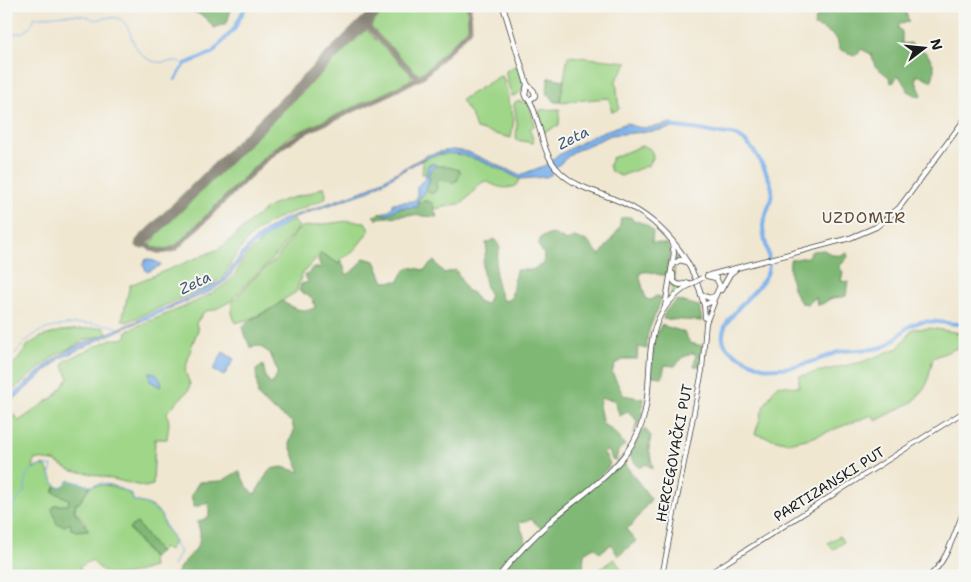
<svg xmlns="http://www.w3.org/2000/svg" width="971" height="582" font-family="'Shantell Sans',sans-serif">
  <rect width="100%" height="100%" fill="#f6f6f2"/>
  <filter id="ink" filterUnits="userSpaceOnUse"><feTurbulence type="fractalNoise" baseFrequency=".02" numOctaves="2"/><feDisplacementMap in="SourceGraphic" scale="10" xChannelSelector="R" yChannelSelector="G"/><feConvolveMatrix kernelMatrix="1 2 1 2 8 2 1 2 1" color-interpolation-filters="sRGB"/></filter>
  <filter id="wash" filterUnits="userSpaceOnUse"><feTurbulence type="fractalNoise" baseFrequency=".0096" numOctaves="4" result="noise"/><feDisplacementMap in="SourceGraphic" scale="20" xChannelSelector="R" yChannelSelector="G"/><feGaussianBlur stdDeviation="1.12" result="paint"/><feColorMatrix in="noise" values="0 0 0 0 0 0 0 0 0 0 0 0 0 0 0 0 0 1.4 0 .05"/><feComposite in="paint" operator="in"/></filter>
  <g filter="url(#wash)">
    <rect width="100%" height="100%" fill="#f0e7d1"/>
    <g fill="#9fd688" stroke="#5e7952">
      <path d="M389,6h78l2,17 -2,7c-10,10 -36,41 -49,44l-47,-46 1,-5z"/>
      <path d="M366,30l45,44 1,5 -27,14 -93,42 -23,17 -93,93 -10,4 -15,-2 -1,-3 5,-5 1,-5 207,-202z"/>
      <path d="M568,56l60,6 -12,18 3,29 -7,3 -3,-14 -49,4z"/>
      <path d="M515,66l4,1c3,12 10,24 -6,29l-2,-1 -5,-20v-4z"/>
      <path d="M500,76l3,1 5,19v7l2,2 4,14 -3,19 -35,-9 -4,-12 -11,-17z"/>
      <path d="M519,101l10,3 6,21 -5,4 4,14 -18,-3 1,-18 -3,-17 1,-3z"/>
      <path d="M560,109l-1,16 -16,8 -6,-16 3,-7z"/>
      <path d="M641,146c8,0 12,5 12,12l-4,7 -28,11 -10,-4 -2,-7 3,-7z"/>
      <path d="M445,153c23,-1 56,15 75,26l-4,7c-12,4 -19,1 -30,-5l-5,2 -18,20 -28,6 -3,-6 -5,-2 -10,1 9,-12 7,4 4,-5 -1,-7 2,-2 16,2 4,-2 2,-10 -16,-4h-8l-1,-2h-6l-2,4 -1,6h-4l1,-10 -3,-3 13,-6z"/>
      <path d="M324,186l2,9 -1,4 -45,18 -19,11 -12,10 -14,18 -11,20 -11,8 -86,38 -5,-2 8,-35 89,-36c21,-15 33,-33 57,-46 16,-7 34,-7 48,-17z"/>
      <path d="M293,220l6,7 -32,38 -17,15 -19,21 -17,9 -9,1 -9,12 2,7 -6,15 -7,26 5,13 -1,6 -22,22 2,11 -2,16h-12l-2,46 -8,2 -57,-14 -16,-2 -18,-10 -19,-2 -2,9 12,-3 11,21 -2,6 15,7 -1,7 -13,-1 15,18 1,6 15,-6 -11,-12 1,-8h3l11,-17c21,-3 23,1 41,8l3,7c10,2 22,4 27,15 2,3 2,8 4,11 7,10 13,12 3,24l-4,-4 -5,5 -22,-29 -8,5 23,31 1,8c-15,4 -36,14 -50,4 -4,-3 -8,-7 -11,-11l-13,7 7,9h-80v-167l2,-1 11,13 37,-26 13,-17 -6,-12 2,-5 46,-22h11l5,-3 -1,-4 7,-4c27,-12 72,-27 94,-45 9,-6 11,-17 18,-25 13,-15 30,-29 48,-38z"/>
      <path d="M348,221l17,1 5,8 -18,23 -11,6 -2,5 -18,-11 -19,21 -6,18 -14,9 -7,6 -25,12 -15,4 -3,-10v-10l20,-23 24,-21 21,-28 5,-4z"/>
      <path d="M680,252c-5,9 -7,21 -5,31l13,1 -18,17 6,-45z"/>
      <path d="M104,327l4,7 -23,6 -31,16 -48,40 1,-26 13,-13 8,-12 13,-8 20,-6z"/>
      <path d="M931,328l34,6v14h-8l-24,10 -6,26 -13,17 -38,20 -4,-6 -61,23 -23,5 -33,-9 9,-28 13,-21 22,2v-11l63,-14 36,-14 15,-19z"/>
      <path d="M839,536l5,6 -11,8 -5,-7z"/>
      <path d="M614,559l11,15 -2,2h-33z"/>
    </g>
    <g fill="#7fb774" stroke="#4e6a48" fill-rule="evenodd">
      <path d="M182,6h50l-5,17 -13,5c-10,-14 -17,-16 -33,-19z"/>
      <path d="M827,6h71c8,4 9,9 11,16l-9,1 -2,4 4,5v12l9,-1 5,8 6,-2c10,9 16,20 9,32l-9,-5h-6v5l6,14 -2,2 -12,-6 -8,-14 -3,-1 -3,6 -3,1 -2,-6 -14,-11 -4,-12 -10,-5 -3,5 -4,1 -15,-6c-1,-11 -3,-13 -13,-18 -5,-3 -7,-4 -12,-5 1,-7 6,-17 13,-20z"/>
      <path d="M549,77l15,3 -4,22h-5l-6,-8h-3z"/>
      <path d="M436,166h8l16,4c0,5 -1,9 -6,12l-16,-2 -2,2 1,6 -4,6 -7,-4 4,-12h-2l1,-7z"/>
      <path d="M427,201l5,2 5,14 -29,-2 -30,3 -1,2 -4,-4 9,-3 4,1 13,-6 16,-1 3,-2 -1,-3z"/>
      <path d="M631,217l2,4c9,1 15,3 20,11l-1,10 15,2 4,6 -5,25c-11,1 -14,-6 -26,-2v5l6,21 5,1 5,-4 5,1c-3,19 -17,32 -14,52l-9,-2 -1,12h-11l-10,4 -4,9 11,23 21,4 -2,15 -8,20 3,-13 -9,-10 -8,5 -6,-16 -13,-2 -2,8 4,18 10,7 12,14 -7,6 -2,10 -4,-1 -2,-7 -4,-2h-3l7,13c-5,10 -16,13 -20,23l31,-28 30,40 -19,26 -6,4 10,12 -18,15 -7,-12 -11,9 -6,-6 -10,6 -1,16 -8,7h-400c9,-21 34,-27 22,-54l12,-5v-14l-15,4 -3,-12 8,-13 23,-1 17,-10 7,14 9,9 15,-25 12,-2 18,5 -11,-29 5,-12 -2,-9 -21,-14 -13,-12 -2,-26 7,-5 3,13 5,7 6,-10v-5l-7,-17 -11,-7 -9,1 -8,-20c12,-12 28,-14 40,-26 10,7 20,12 33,7 -1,-11 -7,-12 -16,-17l2,-7 8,-2 -5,-6 5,-3 3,-5h9l-3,-8 3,-7 18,11 2,-4 6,15 10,-7 7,-10 11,3 9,21 15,-1 4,-8 6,-6 15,3 10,-9 10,12 12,-3 10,20 7,3 6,10 7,1 4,-9c-6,-9 -9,-26 -6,-37 2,-6 3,-8 2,-15l9,-4 5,9c-7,19 -5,34 3,53l8,-2 5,-29h16l11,-6 1,-10 -6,-9 3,-8 12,-3 14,7 7,-4 13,4 13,14 19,-26 2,-11zM531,519l11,10 -15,15 -8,-21z"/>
      <path d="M824,250c9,6 13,7 23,3l1,4 -9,10 4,5 -2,9 7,1 -2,14c-5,2 -8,1 -13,2 -7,2 -9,7 -16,7l-1,-8 -7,7 -8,-1c-10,-14 -12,-26 -11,-43l17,-3 5,-6z"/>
      <path d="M676,300l23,6 3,15 -39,-2 2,-7z"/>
      <path d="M661,325l23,7 6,11 13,3 -2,20h-7l2,-11 -3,-2 -9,4 -9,9 -10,-1 -3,12 -10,-1 1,-32z"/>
      <path d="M644,428l7,8 -2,12 4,21 -7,-5 -6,4 -11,-12z"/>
      <path d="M69,480l21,6 -11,17h-3l-2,8 15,19 -13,1 -5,-2 -1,-6 -5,3 -8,-2 -5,-15 3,-4h13l1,-6 -16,-7 3,-6c6,2 10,-1 13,-6z"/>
      <path d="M137,523l22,29 -6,7 -24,-31z"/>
    </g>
    <g fill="#7db1eb" stroke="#4c6684">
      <path d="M627,123c11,8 31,4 44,0l6,4 -22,4 -44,4 -38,17 -20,18 -2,5 -5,2 -26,2c-9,-5 -19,-9 -28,-13 -27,-12 -41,-17 -69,-7l-56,33 -72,25 -17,9 -18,12 -16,18 -17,24 -16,11 -91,39 -59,28 -55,48v-5l44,-39 20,-13 81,-34 71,-34 20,-28 11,-12 12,-10 17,-11 83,-30 62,-35 17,-4 10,-1 14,2 52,23 26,-10 6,-6 42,-24z"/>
      <path d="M429,164h6l1,2 -7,5 -1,6 2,1 -4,11 -9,13 1,5 -19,1 -13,7 -4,-2 6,-2 5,-5v-3l20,-2 4,-3v-11l8,-9 2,-10z"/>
      <path d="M149,259l12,5 -1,2 -13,6 -4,-7 2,-5z"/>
      <path d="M223,352l11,7 -10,17 -11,-6z"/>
      <path d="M149,372c8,0 10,6 13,12l-2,3 -10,-6z"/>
    </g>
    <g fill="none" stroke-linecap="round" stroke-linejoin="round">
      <g stroke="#7db1eb" stroke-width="1">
        <path d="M6,33c15,3 24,-2 29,-16 20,1 42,-7 60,3 47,-13 25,26 55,40 11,5 20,0 31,2"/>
        <path d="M6,363c9,-9 18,-21 28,-28 15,-12 68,-15 85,-7"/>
        <path d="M6,527l7,-10 -1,-10 13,-16 1,-16c7,-8 16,-10 26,-9l-2,9 6,11c6,2 10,-1 13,-6l22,6 11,-3 10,2 20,9 1,7 13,3 15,11 5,13 7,9 2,10 5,4 -7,15"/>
      </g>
      <path stroke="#7db1eb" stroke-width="2.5" d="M175,80l5,-9 5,-7"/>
      <g stroke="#7db1eb" stroke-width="4">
        <path d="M185,64l27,-11 22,-24 12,-23"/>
        <path d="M674,127c15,1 27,3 41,6 6,1 13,0 19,2 14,4 24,21 30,33 3,6 7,14 8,21 1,14 -8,24 -9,37 0,15 10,34 4,48 -9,22 -72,59 -30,81 10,5 20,12 31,13 18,1 36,-3 52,-9 6,-2 12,-5 18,-7 13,-3 34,-1 45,-5 15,-6 21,-22 37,-25 15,-2 30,3 45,2"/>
        <path d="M255,243l31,-22"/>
        <path d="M142,319l21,-9"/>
        <path d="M6,401l10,-8"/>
      </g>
      <g stroke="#868276" stroke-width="5">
        <path d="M365,24l54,55"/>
        <path d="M142,242c10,9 20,13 34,6l87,-86 19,-16 23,-14 81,-37 38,-20 46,-46 -1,-23"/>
      </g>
      <path stroke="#868276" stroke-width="12" d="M141,243l241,-237"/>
    </g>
  </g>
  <g filter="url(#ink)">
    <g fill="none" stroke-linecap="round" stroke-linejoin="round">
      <defs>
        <g id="secondary">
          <path d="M704,305l1,13"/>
          <path d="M662,576l40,-205 4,-48 8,-20"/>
          <path d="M705,576l260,-165"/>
          <path d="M929,576c20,-16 25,-45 36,-67"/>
        </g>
        <g id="primary">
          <path d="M503,6l24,78 7,7 1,5 -4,3h-3l-3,-3 2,-12"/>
          <path d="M529,99c13,24 11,54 31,73 15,15 35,19 54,27 46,18 79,58 90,106l9,-4 7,-15 -4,-8 -9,-2"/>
          <path d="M675,263l5,-3 7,2"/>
          <path d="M673,274c-1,12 7,12 16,9"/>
          <path d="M710,275l140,-37 26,-11 23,-19 66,-89"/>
          <path d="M721,290l9,-16 5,-4"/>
          <path d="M701,294l8,4 6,-2"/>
          <path d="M665,307l9,-54 -2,-10"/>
          <path d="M499,576c16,-21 35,-40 55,-58 30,-25 68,-49 84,-85 24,-53 -9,-114 55,-150"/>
        </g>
      </defs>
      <use href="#secondary" stroke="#3c3a37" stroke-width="5.5"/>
      <use href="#primary" stroke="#3c3a37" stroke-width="6"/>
      <use href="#secondary" stroke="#fff" stroke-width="4"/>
      <use href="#primary" stroke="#fff" stroke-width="4.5"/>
      <defs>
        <path id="primary-bridge" d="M693,283l9,-5"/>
      </defs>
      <use href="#primary-bridge" stroke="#3c3a37" stroke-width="6" stroke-linecap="butt"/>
      <use href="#primary-bridge" stroke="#fff" stroke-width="4.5"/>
    </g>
  </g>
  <g text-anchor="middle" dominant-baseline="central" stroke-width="4" stroke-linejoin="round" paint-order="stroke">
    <g font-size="14" fill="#1c1c1c" stroke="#f6f6f2">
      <text transform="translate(674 453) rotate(-79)">HERCEGOVAČKI PUT</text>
      <text transform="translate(829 484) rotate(-32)">PARTIZANSKI PUT</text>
    </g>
    <g font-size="15" font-style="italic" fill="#43586f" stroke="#f6f6f2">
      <text transform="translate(573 138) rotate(-27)">Zeta</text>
      <text transform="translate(195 283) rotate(-26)">Zeta</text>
    </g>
    <g font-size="16" letter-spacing="1" fill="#624c38" stroke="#f6f6f2">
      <text x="864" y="217">UZDOMIR</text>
    </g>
  </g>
  <rect width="971" height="582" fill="none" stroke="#f6f6f2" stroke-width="25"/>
  <g transform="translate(924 48) rotate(74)" stroke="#f6f6f2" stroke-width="4" paint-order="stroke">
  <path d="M0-4L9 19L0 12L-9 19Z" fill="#1c1c1c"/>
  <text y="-8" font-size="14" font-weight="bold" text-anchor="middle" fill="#1c1c1c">N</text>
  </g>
</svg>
